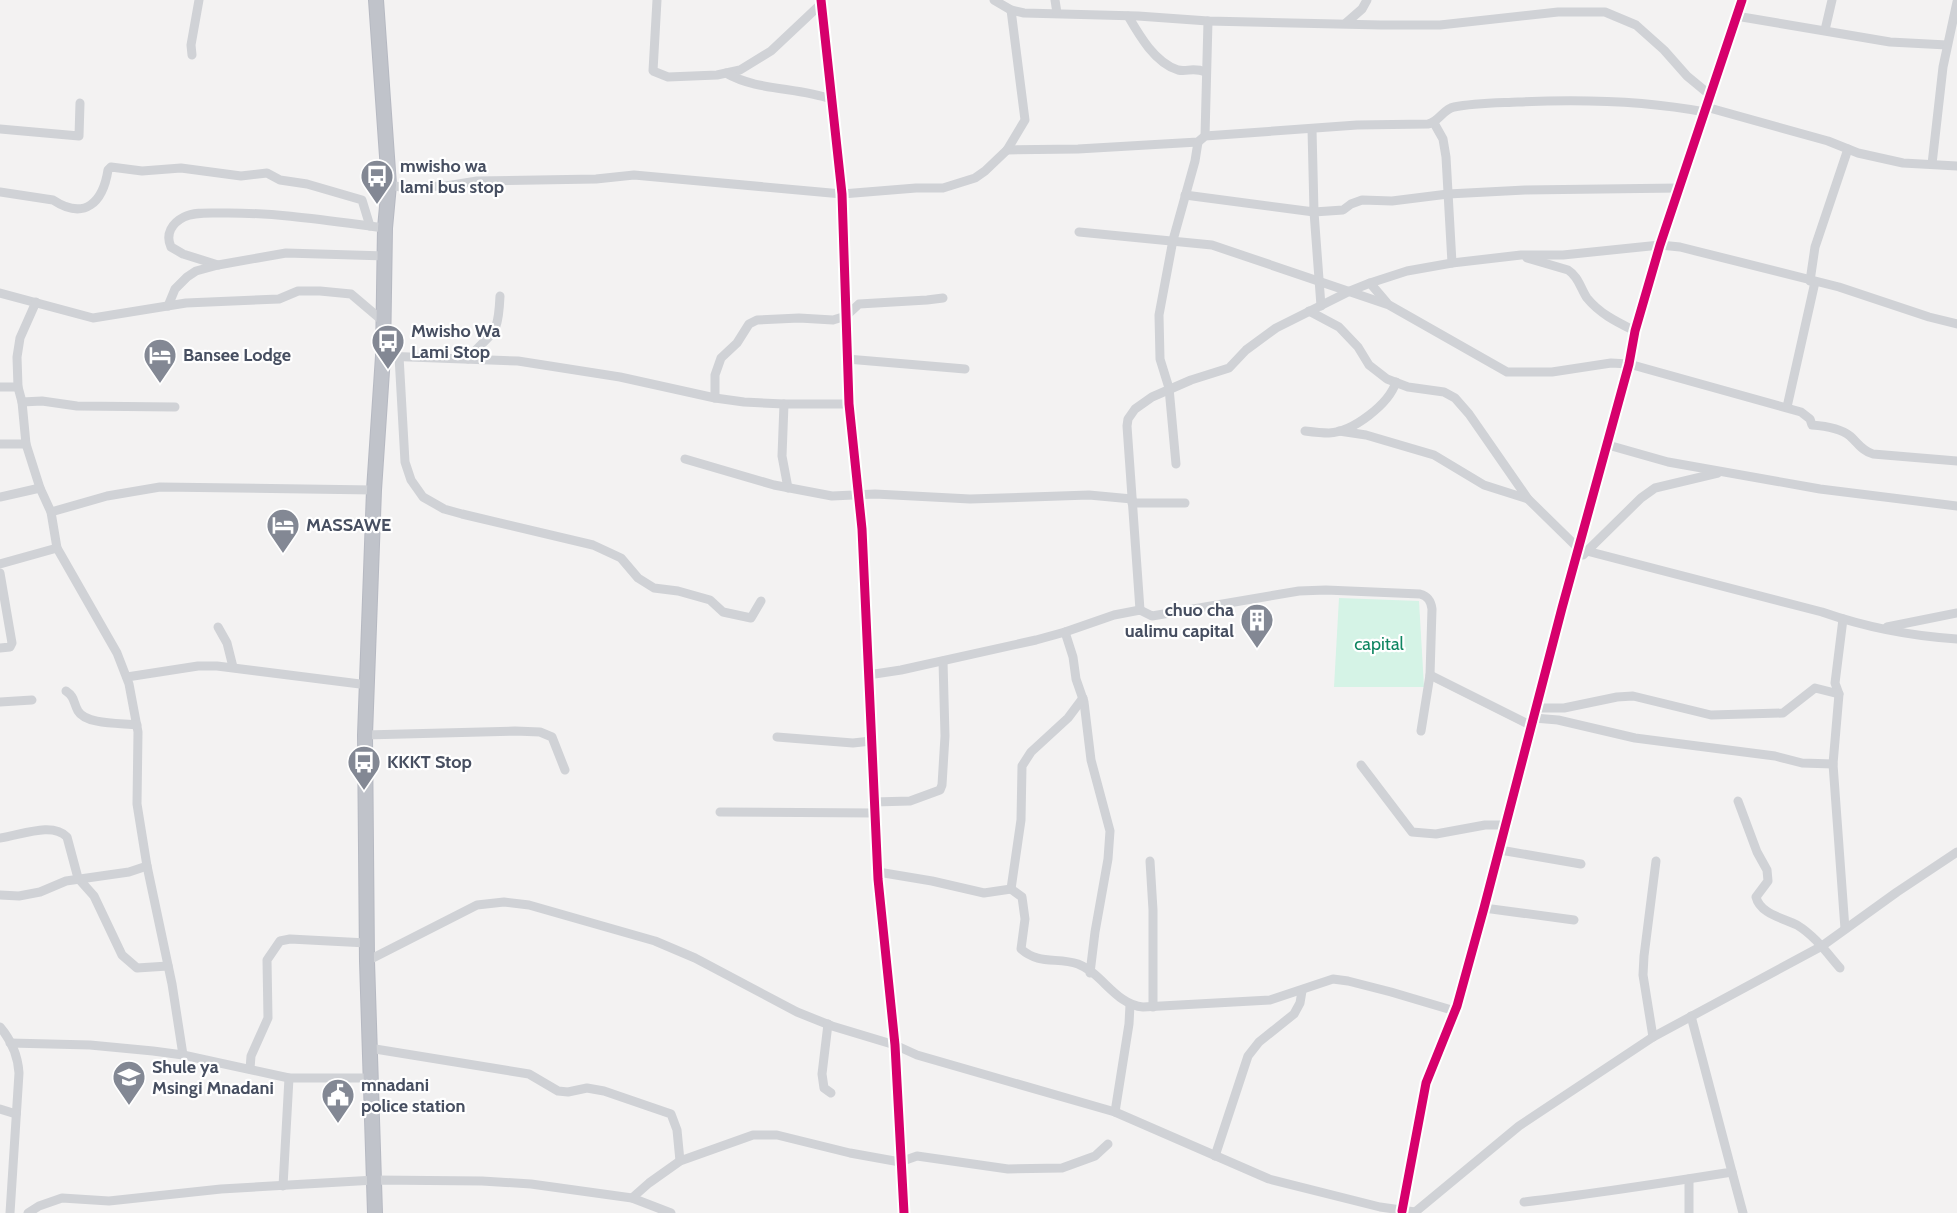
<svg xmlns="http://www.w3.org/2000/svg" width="1957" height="1213" font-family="Cabin,sans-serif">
  <rect width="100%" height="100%" fill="#f3f2f2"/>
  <path fill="#d5f3e6" d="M1339,598l80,3 5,86h-90z"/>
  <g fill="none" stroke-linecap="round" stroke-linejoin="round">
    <defs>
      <path id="highway" d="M375,1213l-8,-252 -2,-226 9,-245 9,-134 2,-128 4,-43 -13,-185"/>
    </defs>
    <use href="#highway" stroke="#b6b9c2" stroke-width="16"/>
    <g stroke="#d0d2d6" stroke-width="9">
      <path d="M657,0l-4,71 15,6 49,-2 23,-5 31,-19 51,-48"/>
      <path d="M821,0l21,194 7,210 13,125 16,350 17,166 9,168"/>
      <path d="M994,0l17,10 13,3 114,3 70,5 173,4h59l118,-13h47l31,13 28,25 23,26 23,19"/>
      <path d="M1055,0l2,13"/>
      <path d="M1128,16c11,19 27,47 50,54 10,2 14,-3 28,2"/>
      <path d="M1736,16l154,26 57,3"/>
      <path d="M1346,23l16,-14 5,-9"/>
      <path d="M1825,30l7,-30"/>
      <path d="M192,55l-1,-10 8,-45"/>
      <path d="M726,73c31,18 71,14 105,26"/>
      <path d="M1706,107l122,34 30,12 45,10 54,3"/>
      <path d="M1434,123l9,16 3,18 6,106"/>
      <path d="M0,129l79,7 1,-33"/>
      <path d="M1205,136l3,-115"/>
      <path d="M1007,150l71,-1 120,-7 7,-6 152,-11 71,-1c11,-2 15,-15 26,-17 20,-4 43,-4 64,-5 63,-3 124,-2 187,10"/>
      <path d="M1932,164l11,-97 14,-65"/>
      <path d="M389,185l12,2 45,-1 31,-5 119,-2 38,-4 208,19 74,-6h27l32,-10 10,-7 22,-21 18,-30 -14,-110"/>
      <path d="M0,192l53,8c32,21 50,2 55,-30l3,-3 31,4 39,-3 60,8 26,-3 13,7 27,4 55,16 8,26"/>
      <path d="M1185,195l129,17 -2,-83"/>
      <path d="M1079,232l133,13 177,60 118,67h45l59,-9 18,1 172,48 9,7 2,6c13,1 28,3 38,11 8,7 12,15 23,18l84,7"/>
      <path d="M1527,258l41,12c10,6 13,19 19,28 13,16 30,24 48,33"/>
      <path d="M218,265l-35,-11 -12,-7c-6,-13 1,-24 13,-30 10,-5 24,-4 36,-4 55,-1 111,8 165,15"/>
      <path d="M1810,281l5,-34 33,-98"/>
      <path d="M1370,283l17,20"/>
      <path d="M0,293l93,25 93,-15 93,-4 19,-8h22l31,3 33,28"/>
      <path d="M36,302l-16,36 -3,19 1,30 4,15 4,42 14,44 11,24 6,36 60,105 12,31 9,48 -1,72 10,62 25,118 11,71"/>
      <path d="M168,306l7,-17 12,-12 9,-6 22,-6 68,-12 100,3"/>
      <path d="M1321,306l-7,-94 29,-2 8,-6 11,-4 30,1 56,-7 77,-4 154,-2"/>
      <path d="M1309,311l30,16 19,20 11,18 18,14 21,8 36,5 11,6 14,16 59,85 51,50 243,63c43,15 89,24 135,27"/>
      <path d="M383,356l135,5 102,16 95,21 29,4 40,2h65"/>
      <path d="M399,356l6,106 6,18 12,17 21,12 18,5 131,31 28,13 17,20 16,10 24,3 32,9 13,12 28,6 10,-17"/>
      <path d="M468,359c25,-30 30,-20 32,-63"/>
      <path d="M847,359l118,10"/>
      <path d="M0,387h18"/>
      <path d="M715,398v-23l6,-17 16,-15 12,-19 8,-4 42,-2 34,2 13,-4 13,-12 68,-4 16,-2"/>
      <path d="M22,402l20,-1 35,5 98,1"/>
      <path d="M784,404l-2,52 6,32"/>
      <path d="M1787,407l28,-125"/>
      <path d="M1305,431c8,1 17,2 24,2 24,-1 60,-29 67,-51"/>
      <path d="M1339,431l27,4 68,20 50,30 44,14"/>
      <path d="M0,444h26"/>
      <path d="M1608,445l60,17 152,27 137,17"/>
      <path d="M685,459l89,26 58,11 43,-2 95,5 119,-4 43,4"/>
      <path d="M1176,464l-7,-76 -9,-29 -1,-44 14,-75 22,-79 3,-19"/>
      <path d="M0,497l40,-9"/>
      <path d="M1132,503h53"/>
      <path d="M51,512l56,-16 53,-9 214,3"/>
      <path d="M1583,555l58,-57 14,-10 63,-15"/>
      <path d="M0,564l57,-16"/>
      <path d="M0,573l12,70 -2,4 -10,1"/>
      <path d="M1140,610l-13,-184 1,-7 7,-10 17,-12 39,-17 38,-12 17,-18 30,-22 74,-37 20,-8 37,-12 45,-8 69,-8h42l97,-10 20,2 159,40 90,30 28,7"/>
      <path d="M1843,619l-8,64 4,11 -6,70 12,165"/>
      <path d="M218,627l9,16 6,24"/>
      <path d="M1887,627l70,-14"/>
      <path d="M1065,632l8,25 3,22 8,23 7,58 19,71 -2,28 -13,73 -5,41"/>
      <path d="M868,675l33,-5 135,-30 29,-8 49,-17 26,-5 12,6 147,-25 27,-1 94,4c8,2 11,7 12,15l-2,66 -9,56"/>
      <path d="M1430,675l102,51"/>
      <path d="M127,677l71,-11h19l151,19"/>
      <path d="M66,691c9,6 7,11 12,20 8,14 44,12 59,14"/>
      <path d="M0,702l32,-2"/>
      <path d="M1537,708h27l53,-11 16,-1 78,19 72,-2 32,-25 24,6"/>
      <path d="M1534,718l24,2 77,18 140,18 27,7 31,1"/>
      <path d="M365,735l150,-4 25,1 12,5 13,33"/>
      <path d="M777,737l76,6 18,-2"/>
      <path d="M1361,765l51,67 24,2 49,-9h21"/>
      <path d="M1738,801l19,51 10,18 1,11 -12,16c4,17 27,21 41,28 18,11 30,28 43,43"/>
      <path d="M874,802l36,-1 30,-11 2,-5 3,-49 -2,-75"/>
      <path d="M720,812l154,1"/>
      <path d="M0,838c19,-2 52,-17 67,-1l11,41 16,18 28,59 15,13 31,-2"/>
      <path d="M1500,850l81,14"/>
      <path d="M1150,861l3,49v97"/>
      <path d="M878,872l54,9 52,12 27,-4 10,-69 1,-54 9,-14 37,-34 15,-20"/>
      <path d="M1011,889l11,8 3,22 -4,30c18,16 36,8 57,15 24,9 38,41 65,43l127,-7 63,-21 15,2 43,11 64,19"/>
      <path d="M0,895l19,1 21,-4 26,-11 63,-9 18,-6"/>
      <path d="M1484,908l90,12"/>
      <path d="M367,961l110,-56 27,-3 25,3 126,36 40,17 102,54 35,14 63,19 22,10 198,57 154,67 111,28 35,5"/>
      <path d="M828,1024l-6,50 2,14 7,5"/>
      <path d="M0,1027c11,13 18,30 19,46l-9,140"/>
      <path d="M1653,1037l-10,-62 1,-19 12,-95"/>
      <path d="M10,1043l80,2 63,6 30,4 106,23h81"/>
      <path d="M369,1048l160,26 29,17 10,1 19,-4 17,3 67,23 6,16 3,31"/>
      <path d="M250,1069l1,-13 17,-38 -1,-58 13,-19 10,-2 77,4"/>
      <path d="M0,1109l16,5"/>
      <path d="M1115,1112l14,-88 1,-19"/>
      <path d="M1215,1156l33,-100 11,-14 35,-28 6,-11 2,-12"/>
      <path d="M1732,1172l11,41"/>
      <path d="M1689,1179v34"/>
      <path d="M283,1186l6,-108"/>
      <path d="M632,1198l17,-15 31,-22 73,-26h24l73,18 50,9 17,-6 91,13 54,-1 33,-12 13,-12"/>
      <path d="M1524,1202c70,-8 139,-19 208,-30l-41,-156"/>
      <path d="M1402,1211l24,-128 31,-77 27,-98 78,-300 67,-244 6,-33 25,-86 82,-245"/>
      <path d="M28,1213l11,-7 23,-8 47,3 112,-12 154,-9 107,1 49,3 101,14 39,15"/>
      <path d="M1414,1213l105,-87 134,-89 169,-91 75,-54 60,-40"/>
    </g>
    <use href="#highway" stroke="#c0c3ca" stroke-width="14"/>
    <defs>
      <g id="cycleway">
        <path d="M821,0l21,194 7,210 13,125 16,350 17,166 9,168"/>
        <path d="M1402,1211l24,-128 31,-77 27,-98 78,-300 67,-244 6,-33 25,-86 82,-245"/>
      </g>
    </defs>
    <use href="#cycleway" stroke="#fff" stroke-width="13"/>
    <use href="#cycleway" stroke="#d6006c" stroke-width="9"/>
  </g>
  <defs>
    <symbol id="bus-pin" viewBox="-11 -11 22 30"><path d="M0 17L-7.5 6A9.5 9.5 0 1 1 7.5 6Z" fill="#838894" stroke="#fff"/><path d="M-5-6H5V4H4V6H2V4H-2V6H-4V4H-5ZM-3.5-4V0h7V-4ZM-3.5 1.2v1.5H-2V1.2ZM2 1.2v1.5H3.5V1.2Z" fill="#fff"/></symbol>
    <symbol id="hotel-pin" viewBox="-11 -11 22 30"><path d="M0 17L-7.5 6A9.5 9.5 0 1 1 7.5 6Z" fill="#838894" stroke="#fff"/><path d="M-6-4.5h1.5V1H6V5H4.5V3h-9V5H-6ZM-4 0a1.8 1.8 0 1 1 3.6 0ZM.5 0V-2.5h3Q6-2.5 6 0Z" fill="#fff"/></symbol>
    <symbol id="building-pin" viewBox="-11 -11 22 30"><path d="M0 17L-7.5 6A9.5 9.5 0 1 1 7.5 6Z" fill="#838894" stroke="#fff"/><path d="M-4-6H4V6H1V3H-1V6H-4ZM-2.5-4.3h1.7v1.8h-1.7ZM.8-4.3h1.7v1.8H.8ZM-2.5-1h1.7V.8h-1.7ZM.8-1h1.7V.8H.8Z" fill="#fff"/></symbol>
    <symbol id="school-pin" viewBox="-11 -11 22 30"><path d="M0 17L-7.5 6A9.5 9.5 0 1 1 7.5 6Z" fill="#838894" stroke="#fff"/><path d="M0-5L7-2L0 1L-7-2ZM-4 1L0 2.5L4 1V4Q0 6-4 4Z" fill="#fff"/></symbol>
    <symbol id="civic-pin" viewBox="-11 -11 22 30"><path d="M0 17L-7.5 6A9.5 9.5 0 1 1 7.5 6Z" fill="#838894" stroke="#fff"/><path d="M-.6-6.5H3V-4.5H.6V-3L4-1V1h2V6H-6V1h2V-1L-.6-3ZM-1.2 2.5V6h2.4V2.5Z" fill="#fff"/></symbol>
  </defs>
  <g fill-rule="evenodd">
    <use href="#bus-pin" x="358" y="157" width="38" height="52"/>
    <use href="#bus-pin" x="369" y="322" width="38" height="52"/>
    <use href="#hotel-pin" x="141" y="336" width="38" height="52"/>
    <use href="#hotel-pin" x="264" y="506" width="38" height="52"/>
    <use href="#building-pin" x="1238" y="601" width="38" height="52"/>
    <use href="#bus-pin" x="345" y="743" width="38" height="52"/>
    <use href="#school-pin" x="110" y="1058" width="38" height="52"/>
    <use href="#civic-pin" x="319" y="1076" width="38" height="52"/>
  </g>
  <g text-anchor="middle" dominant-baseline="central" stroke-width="4.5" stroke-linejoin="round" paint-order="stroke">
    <g font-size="18" font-weight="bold" fill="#474f61" stroke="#fff" text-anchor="start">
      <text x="400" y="166">mwisho wa<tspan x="400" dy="21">lami bus stop</tspan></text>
      <text x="411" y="331">Mwisho Wa<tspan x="411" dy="21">Lami Stop</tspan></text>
      <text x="183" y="355">Bansee Lodge</text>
      <text x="306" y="525">MASSAWE</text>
      <text x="1234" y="610" text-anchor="end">chuo cha<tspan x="1234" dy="21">ualimu capital</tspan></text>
      <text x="387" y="762">KKKT Stop</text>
      <text x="152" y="1067">Shule ya<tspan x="152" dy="21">Msingi Mnadani</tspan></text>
      <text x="361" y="1085">mnadani<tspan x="361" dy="21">police station</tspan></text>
    </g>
    <g font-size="18" fill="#0f8561" stroke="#fff">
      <text x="1379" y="644">capital</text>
    </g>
  </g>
</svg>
